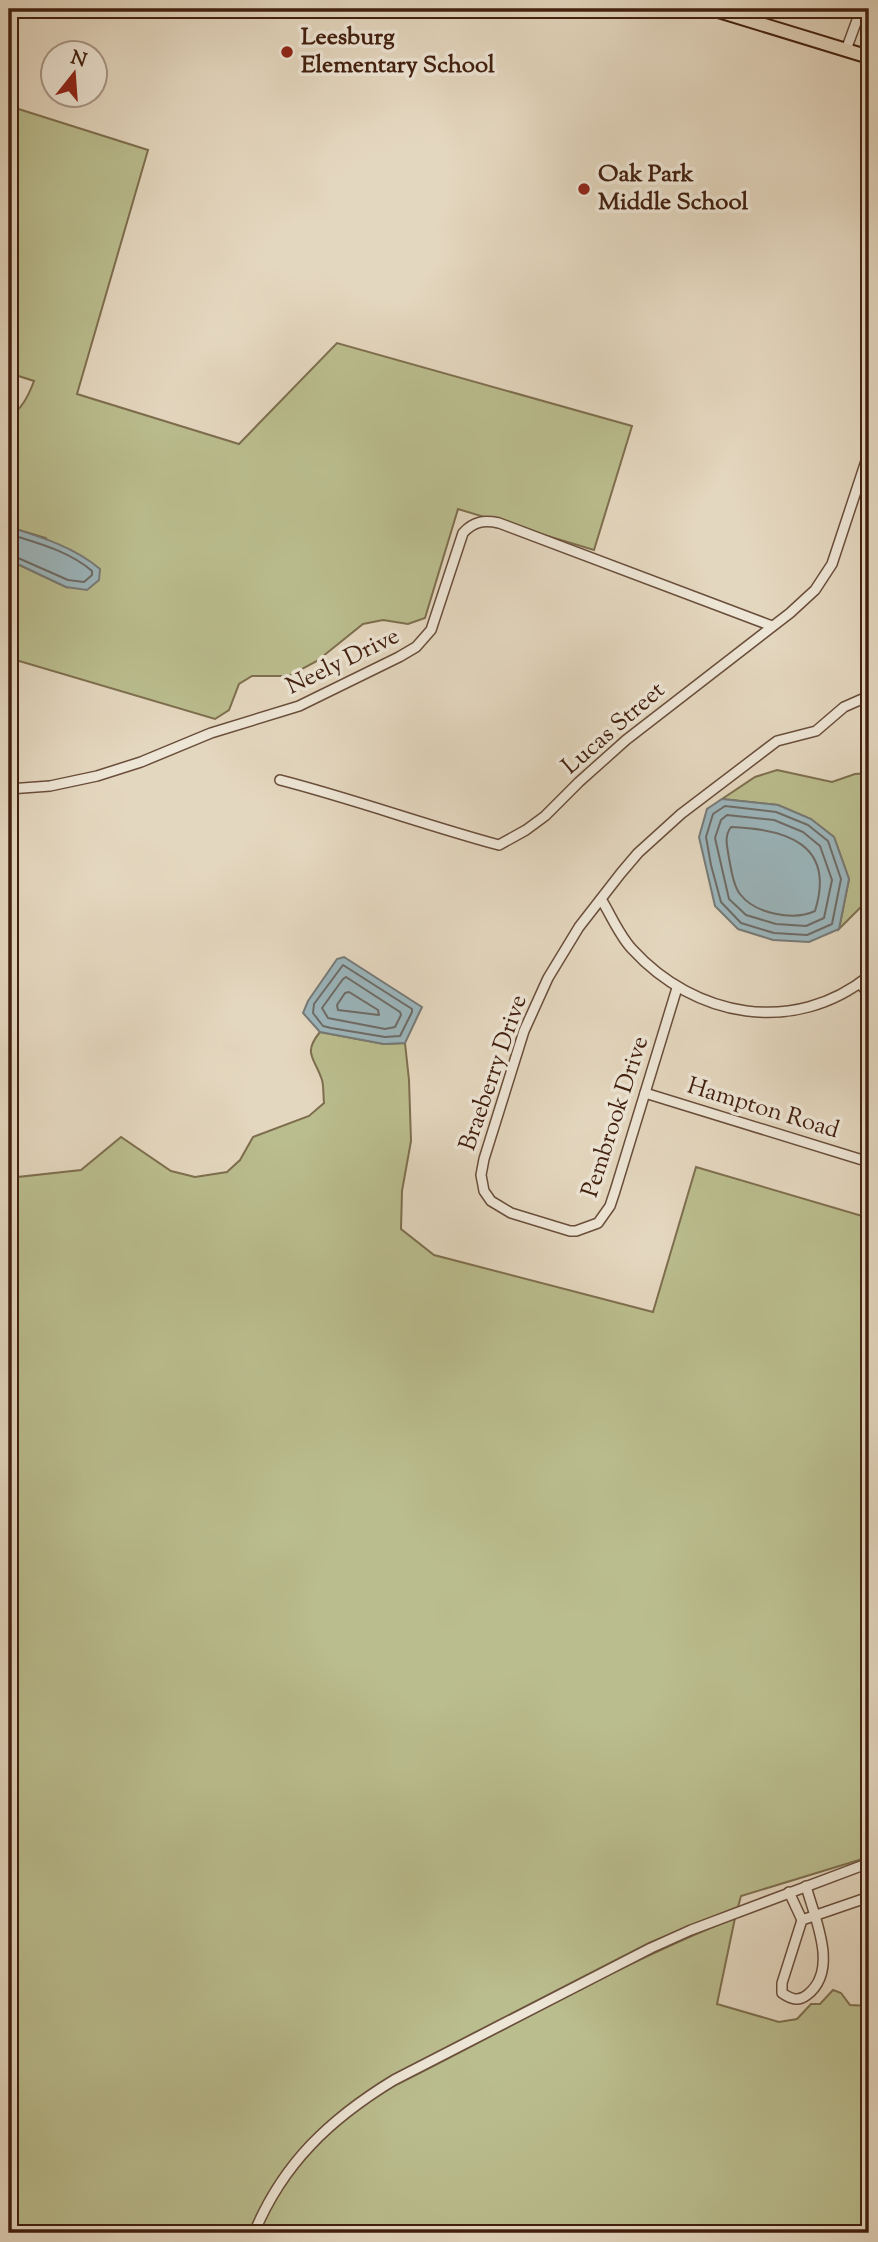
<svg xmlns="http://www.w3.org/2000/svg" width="878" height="2242" font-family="'Sorts Mill Goudy',serif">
  <rect width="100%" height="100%" fill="#e4d7bf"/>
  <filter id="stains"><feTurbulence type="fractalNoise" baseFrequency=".00286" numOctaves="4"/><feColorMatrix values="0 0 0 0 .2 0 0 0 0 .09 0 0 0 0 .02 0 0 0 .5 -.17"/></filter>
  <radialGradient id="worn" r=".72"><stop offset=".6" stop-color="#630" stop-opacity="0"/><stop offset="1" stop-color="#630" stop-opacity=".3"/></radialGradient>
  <g fill="#babd8e" stroke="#7e6e4e" stroke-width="2">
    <path d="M9,106l139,44 -71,244 162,50 98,-101 295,83 -38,124 -136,-41 -33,109 -17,6 -25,-4 -20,4 -46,37 -28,15h-37l-13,8 -10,26 -14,9 -206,-61v-98l57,27 -20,-49 -37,-11v-109c13,-10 19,-21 25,-37l-25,-8z"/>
    <path d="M777,770l55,12 23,-8 14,-1v115l-7,18 -23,23 10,-50 -15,-42 -23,-18 -33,-14 -56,-6 33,-22z"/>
    <path d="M320,1032l64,12 21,-1 4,37 2,61 -9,50 -1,38 33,26 219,57 43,-145 173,51v269l-8,28 8,2v340l-128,39 -3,11 -89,36 -257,132c-66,40 -113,86 -143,158h-240v-1055l72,-8 40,-33 50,34 24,6 32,-5 13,-12 13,-23 56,-21 15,-13c-1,-8 0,-16 -2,-23 -7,-22 -20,-26 -2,-48z"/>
    <path d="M735,1918l-18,86 62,18 18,-3 14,-15h9l13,-14 8,3 9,12 19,1v227h-610c27,-66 77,-112 137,-148 113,-56 222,-121 339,-167z"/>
  </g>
  <g fill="#9bb6bd" stroke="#777a77" stroke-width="2">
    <path d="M9,527c32,10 65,20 91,42l-1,11 -12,10 -21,-3 -57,-27z"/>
    <path d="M722,799l56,6 33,14 23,18 15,42 -10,50 -30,13 -36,-2 -35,-11 -23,-23 -16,-69 8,-28z"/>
    <path d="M344,957l78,50 -17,36 -21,1 -64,-12 -17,-19 5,-12 29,-42z"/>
  </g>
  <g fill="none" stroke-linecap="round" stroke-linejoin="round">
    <g stroke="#6e6b66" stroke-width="2">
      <path d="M9,534c28,9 60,17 83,37v4l-8,7 -16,-2 -59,-26"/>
      <path d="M725,806l51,6 32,13 20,16 13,38 -9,45 -25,11 -33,-2 -33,-10 -20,-21 -10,-37 -5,-28 7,-23z"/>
      <path d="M727,815l47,5 29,12 17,14 12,34 -8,38 -18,8 -30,-2 -30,-9 -17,-16 -14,-61 6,-18z"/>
      <path d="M731,827c55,2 105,17 84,84 -21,10 -60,3 -75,-17 -7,-8 -9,-26 -11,-36 -2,-12 -5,-22 2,-31z"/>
      <path d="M343,965l69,44v3l-12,24 -15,1 -54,-9 -8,-2 -10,-13 1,-9z"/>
      <path d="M346,977l54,35 1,3 -6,12 -10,2 -57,-11 -6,-10 21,-29z"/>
      <path d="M349,992l29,18 1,5 -41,-5 -1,-5 8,-12z"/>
    </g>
    <defs>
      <g id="minor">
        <path d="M846,50l15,-41"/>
        <path d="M280,780c74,19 145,45 219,65l27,-15 19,-14 34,-34 47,-42 164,-127 25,-23 17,-26 37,-112"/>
        <path d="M9,789l41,-3 47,-10 44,-14 70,-29 88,-27 100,-49 17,-10 15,-17 32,-97c11,-12 21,-13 36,-10l273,103"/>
        <path d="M601,899c10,16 18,36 31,50 63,69 162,87 237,27"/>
        <path d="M860,983l9,12"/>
        <path d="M677,988l-62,203 -5,15 -12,17 -22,8h-6l-59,-18 -20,-12 -7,-10 -3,-16 3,-16 40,-128 24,-53 31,-51 42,-54 17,-20 43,-39 96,-73 39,-10 28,-24 25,-11"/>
        <path d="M645,1093l224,69"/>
        <path d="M806,1886c8,31 34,84 1,109 -9,7 -16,4 -25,-2v-10l20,-63 67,-23"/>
        <path d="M789,1892l13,28"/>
        <path d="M254,2233c29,-70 76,-114 140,-153l257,-132 40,-18 178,-67"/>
      </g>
      <path id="major" d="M712,9l157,48"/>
    </defs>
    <use href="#minor" stroke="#6a4e3b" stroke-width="12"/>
    <use href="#major" stroke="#42200f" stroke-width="16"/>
    <use href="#minor" stroke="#ede5d5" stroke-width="9"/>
    <use href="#major" stroke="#e4d7bf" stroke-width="12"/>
  </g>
  <g fill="#8f2418" stroke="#ede5d5" stroke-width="2.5">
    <circle cx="287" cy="52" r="7"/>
    <circle cx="584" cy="189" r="7"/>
  </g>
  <g text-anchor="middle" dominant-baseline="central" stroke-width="7" stroke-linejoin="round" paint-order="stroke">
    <g font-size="24" font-weight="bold" fill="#42200f" stroke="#ede5d5" text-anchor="start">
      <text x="301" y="38">Leesburg<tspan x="301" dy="28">Elementary School</tspan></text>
      <text x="598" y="175">Oak Park<tspan x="598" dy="28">Middle School</tspan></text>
    </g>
    <g font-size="24" fill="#42200f" stroke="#ede5d5">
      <text transform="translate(343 662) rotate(-26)">Neely Drive</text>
      <text transform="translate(614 729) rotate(-41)">Lucas Street</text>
      <text transform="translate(494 1073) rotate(-71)">Braeberry Drive</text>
      <text transform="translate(763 1109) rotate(17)">Hampton Road</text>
      <text transform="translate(616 1117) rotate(-72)">Pembrook Drive</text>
    </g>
  </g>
  <rect width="878" height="2242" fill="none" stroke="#e4d7bf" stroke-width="35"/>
  <rect x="10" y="10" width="857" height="2221" fill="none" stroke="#42200f" stroke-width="3.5"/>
  <rect x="18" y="18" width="843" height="2207" fill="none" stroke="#42200f" stroke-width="2"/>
  <g transform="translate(74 74) rotate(17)"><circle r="33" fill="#ede5d5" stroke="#a99686" stroke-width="2"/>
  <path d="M0-5L12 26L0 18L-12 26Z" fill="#8f2418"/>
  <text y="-10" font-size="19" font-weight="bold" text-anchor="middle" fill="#42200f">N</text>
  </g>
  <rect width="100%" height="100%" filter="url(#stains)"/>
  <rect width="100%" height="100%" fill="url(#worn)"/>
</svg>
